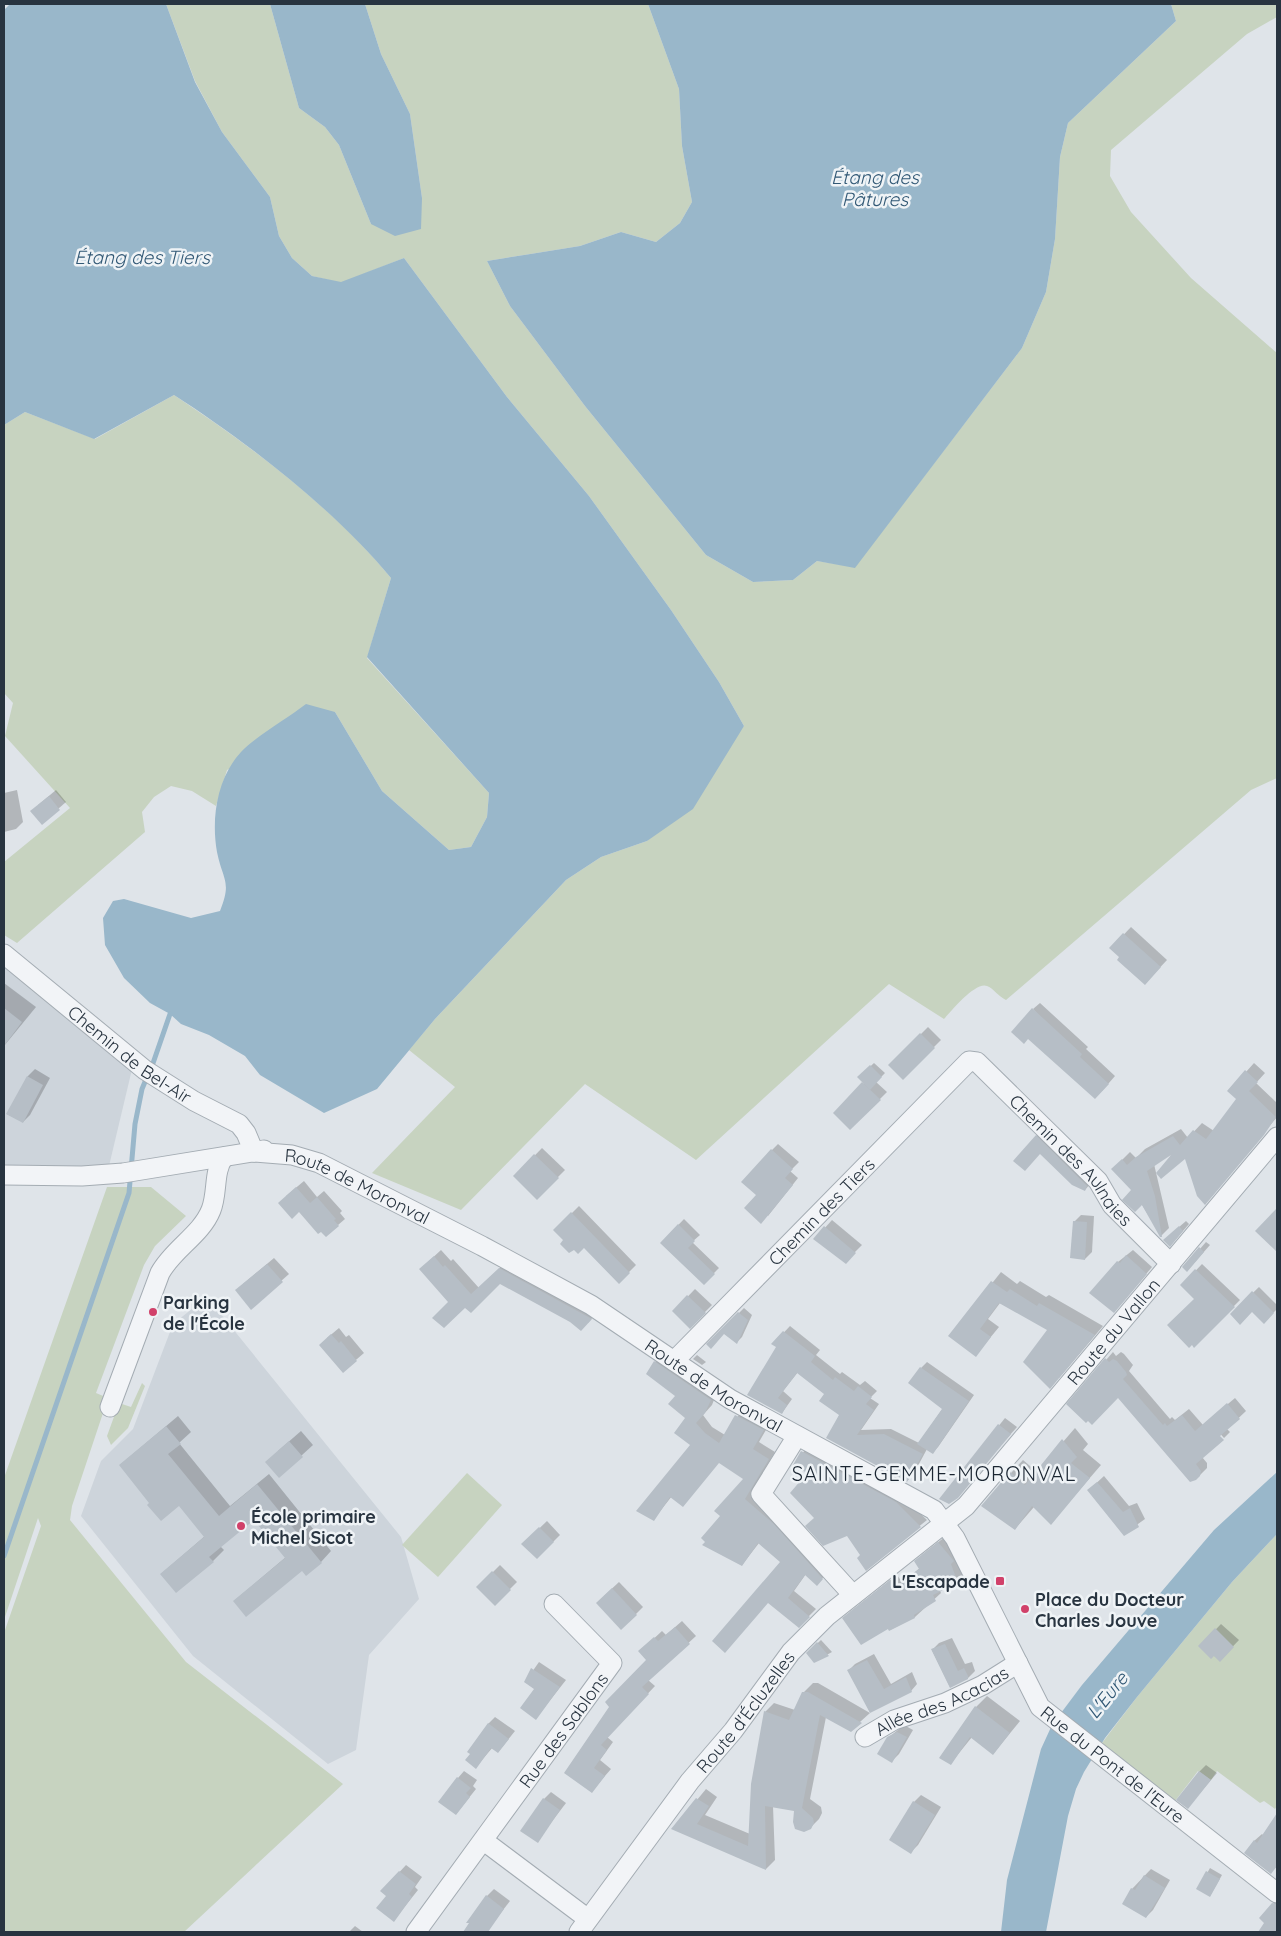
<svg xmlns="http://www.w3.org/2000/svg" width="1281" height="1936" font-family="Quicksand,sans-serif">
  <rect width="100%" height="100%" fill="#dfe4e9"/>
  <g fill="#cdd4db">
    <path d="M4,963l129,102 -24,101 -71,3 -34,-2z"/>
    <path d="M207,1297l194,240 18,62 -50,56 -13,95 -28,14 -135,-108 -112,-140 20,-55 32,-32 40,-105z"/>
  </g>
  <g fill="#c7d3c0">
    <path d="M166,4h104l29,104 26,19 14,18 32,79 51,-26 -12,-84 -29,-60 -16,-50h283l31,85 3,57 10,56 -12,21 -24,19 -35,-10 -41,14 -93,15 23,45 75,100 121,149 47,27 40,-2 24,-19 38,6 167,-219 24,-56 9,-53 5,-82 8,-34 108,-102 -5,-17h106v13l-30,17 -136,116 -1,26 21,36 60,66 86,75v425l-26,12 -245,210c-7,-3 -13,-12 -19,-14 -11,-5 -36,25 -43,33l-55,-35 -193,176 -111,-76 -124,126 -89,-37 83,-86 -46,-37 26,-31 131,-139 35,-23 46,-16 97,-115 -25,-44 -48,-72 -82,-114 -82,-99 -103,-139 -63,25 -29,-7 -20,-18 -13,-22 -9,-39 -48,-65 -27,-51z"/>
    <path d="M174,395c75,50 159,112 217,183l-24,80 122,135 -2,24 -16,30 -22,3 -67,-59 -47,-79 -108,58 -11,36 -24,-15 -21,-5 -17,11 -12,15 3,20 -128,111 -13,-8v-73l66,-54 -65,-72 8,-33 -9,-10v-268l21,-13 70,27z"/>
    <path d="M107,1187h44l35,29 -31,30 -11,19 -48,128 12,5 -36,108 -2,14 116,142 157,122 -159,148h-180v-299l37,-107 -3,-8 -34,102v-142z"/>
    <path d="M142,1383l3,3 -17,42 -17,17 -4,-9 12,-33 12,4z"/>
    <path d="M467,1473l35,32 -64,72 -36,-32z"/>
    <path d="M1277,1534v272l-2,3 -11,-8 -4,2 -43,-32 -6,9 -13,-9 -23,30 -73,-58 35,-46 95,-115z"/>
  </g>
  <g fill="#99b7ca">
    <path d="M10,4h156l29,78 27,50 48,65 9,39 13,22 20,18 29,6 63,-24 103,139 82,99 82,114 48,72 25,44 -51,83 -46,32 -46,16 -35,23 -131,139 -58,70 -53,24 -64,-38 -15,-19 -36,-21 -28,-11 -11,-10 -20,-11 -26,-25 -19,-33 -2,-27 10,-17 11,-2 67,19 29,-7c12,-30 3,-30 -3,-59 -6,-34 0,-74 24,-100 15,-16 47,-34 65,-48l29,8 47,79 67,59 22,-3 16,-30 2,-24 -122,-136 24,-79c-56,-68 -144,-136 -217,-183l-80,44 -69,-27 -21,13v-415z"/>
    <path d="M270,4h95l16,50 29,60 12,84 -1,31 -26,7 -24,-12 -32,-79 -14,-18 -26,-19z"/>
    <path d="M648,4h523l5,17 -108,102 -8,34 -5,82 -9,53 -24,56 -167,220 -38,-7 -24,19 -40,2 -47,-27 -121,-149 -75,-100 -23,-45 93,-15 41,-14 35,10 24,-19 12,-21 -10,-56 -3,-57z"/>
    <path d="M1277,1472v62l-45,48 -95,115 -32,41 -21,34 -8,17 -8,27 -22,116h-45l6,-52 34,-131 11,-24 30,-40 132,-155z"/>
  </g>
  <g fill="#0003">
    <path d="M17,790l6,32 -7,7 -12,3v-39z"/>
    <path d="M56,790l10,12 -24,21 -4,-18z"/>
    <path d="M1131,927l36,33 -15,16 -31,-19 -10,-9z"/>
    <path d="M4,983l32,24 -32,39z"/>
    <path d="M1040,1003l48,44 -2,2 29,27 -13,15 -69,-82z"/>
    <path d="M928,1027l13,13 -38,38 -13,-13z"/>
    <path d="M874,1063l11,10 -9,9 11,10 -37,37 14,-47 -5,-5z"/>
    <path d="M1254,1063l11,10 -9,10 21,20v14l-65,79 -26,-39 -10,-6 -22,13 15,64 -8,8 -28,-46 -20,-21 17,-17 6,6 9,-9 36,-20 7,9 14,-15 12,8 24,-32 -9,-8z"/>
    <path d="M35,1069l15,9 -20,37 -7,7 -16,-8 21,-38z"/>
    <path d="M1042,1131l48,53 -5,6 -49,-54z"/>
    <path d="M778,1144l21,18 -9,9 8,7 -30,38 -10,-21 14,-45z"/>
    <path d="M542,1148l23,22 -28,28 -22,-22z"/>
    <path d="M304,1181l13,16 7,-6 18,20 -2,2 5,6 -7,6 -52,-29z"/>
    <path d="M579,1206l57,59 -17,17 -35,-36 -19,-6 -10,-10z"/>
    <path d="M1081,1215l13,1 -2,36 -7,7 -11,-37z"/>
    <path d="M684,1219l16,16 -8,7 27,26 -15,15 -43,-40z"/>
    <path d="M832,1220l30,25 -17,17 -30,-23z"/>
    <path d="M1186,1221l3,3 -13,15 -5,-5z"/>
    <path d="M1206,1242l4,3 -23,26 -3,-4z"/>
    <path d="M441,1250l10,11 2,-2 26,29 27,-26 91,50 -9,11 -17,-2 -71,-38 -36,23 -14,-4 -22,-40z"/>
    <path d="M1133,1250l19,17 -32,38 -30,-12 28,-31z"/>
    <path d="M274,1258l15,16 -38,34 -8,-24z"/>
    <path d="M1202,1264l38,36 -46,46 -2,-2 4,-45 -14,-14z"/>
    <path d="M1001,1272l16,12 3,-3 26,16 3,-2 54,31 -44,52 -10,-49 -49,-26 -12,16 11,8 -23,28 -26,-19z"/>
    <path d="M1259,1287l18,18v4l-13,13 -12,-12 -21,4z"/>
    <path d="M695,1289l17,16 -22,22 -16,-16z"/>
    <path d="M744,1308l8,7 -10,22 -5,5 -13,-9 -16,11z"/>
    <path d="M790,1326l30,24 -4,5 24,19 2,-2 18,13 5,-4 12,10 -7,7 9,6 -18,26 30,-1 28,14 24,-35 -22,-40 6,-6 47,33 -36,52 -6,6 -5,-4 -14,26 -6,6 -79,-43 12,-24 -15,-20 -27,-22 -15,19 9,8 -10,14 -33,-18 29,-48 -5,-3z"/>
    <path d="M339,1328l7,9 3,-2 15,18 -21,18 -16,-33z"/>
    <path d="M1113,1352l3,4 5,-4 3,2 9,11 -4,6 41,48 2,-2 3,3 14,-11 14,16 32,-27 11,13 -19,18 3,3 -6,6 -7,-8 -15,27 5,6v5l-7,7 -82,-79 -50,8z"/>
    <path d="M662,1355l55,37 -5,13 -9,10 9,12 13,8 18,-26 27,14 -11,19 16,10 -24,40 29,26 49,53 -12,13 -11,-10 -12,17 22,18 -17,17 -31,-24 14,-40 -23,-19 -17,22 -21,-49 24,-37 -26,-17 -47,34 -18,23 38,-75 -5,-26 -11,-23 -21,-33z"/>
    <path d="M697,1355l9,7 -4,3 -9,-6z"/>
    <path d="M178,1416l13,16 -12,11 51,63 39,-32 62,77 -10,11 -87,39 52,-44 -31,-39 -35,28 4,4 -11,11 -52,13 44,-38 -26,-31 -28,-3 -31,-37z"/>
    <path d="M1005,1418l12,9 -60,68 -16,3z"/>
    <path d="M1075,1428l13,16 -5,6 18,15 -50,58 -17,-16 -19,22 -4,-56 12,-13 14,12z"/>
    <path d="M301,1431l12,14 -34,31 -1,-25z"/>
    <path d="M809,1445l93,51 25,24 -61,49 -5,-14 -14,-21 -32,-16 -6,-46 -15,-8z"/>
    <path d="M1104,1476l25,30 8,-3 8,16 -21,15 -35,-44z"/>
    <path d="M547,1521l13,14 -23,23 -14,-14z"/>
    <path d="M946,1536l18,40 -7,6 -17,9 1,2 -26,24 -25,13 -40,-18 47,-37 5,7 18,-14 2,-13z"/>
    <path d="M500,1565l17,17 -22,22 -17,-17z"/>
    <path d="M619,1582l24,25 -22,22 -17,-33z"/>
    <path d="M682,1621l14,15 -48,44 7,6 -48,51 6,5 -13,18 11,9 -19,22 -26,-18 82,-113 -1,-15 15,-14 4,4z"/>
    <path d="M1221,1624l18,16 -19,20 -20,-14z"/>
    <path d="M952,1638l13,26 7,-2 3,9 -7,7 -18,9 -18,-37 7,-7z"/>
    <path d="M821,1640l11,12 -18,10 -7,-9z"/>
    <path d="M874,1654l17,30 21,-12 5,12 -6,7 -41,21 -21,-42 6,-6z"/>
    <path d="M539,1662l27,18 -30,38 -1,-29 -10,-7z"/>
    <path d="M813,1683h5l52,30 -19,17 -25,-13 -16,82 11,8 1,6 -3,6 -9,9 -15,-18 -22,-4 2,54 -9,9 -93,-40 33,-40 11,8 -12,18 45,19 15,-122 9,-9 21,7 8,-17z"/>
    <path d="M987,1696l33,25 -27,33 -21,-17 -21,26 25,-56z"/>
    <path d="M495,1717l20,14 -17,21 -5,-5 -17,20 12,-43z"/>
    <path d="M904,1725l9,5 -14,24 -7,7 -4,-23z"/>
    <path d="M1206,1765l11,8 -29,34 11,-35z"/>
    <path d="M464,1771l13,9 -4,6 3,3 -20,25 2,-36z"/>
    <path d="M551,1792l15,11 -29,38 7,-42z"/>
    <path d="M921,1795l20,12 -23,38 -7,7 3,-50z"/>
    <path d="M1277,1815v51l-6,6 -17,-31 8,-7 1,1z"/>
    <path d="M406,1865l16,12 -7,10 3,3 -24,30 -6,-25 -6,-4z"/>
    <path d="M1210,1868l12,7 -12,21 -12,-7z"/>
    <path d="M1151,1869l19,11 -17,30 -7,7 -14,-28z"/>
    <path d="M494,1889l16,12 -24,31h-22l23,-36z"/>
    <path d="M1277,1900v32h-16l12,-28z"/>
    <path d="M355,1926l8,6h-14z"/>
  </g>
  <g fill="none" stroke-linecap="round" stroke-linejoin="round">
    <g stroke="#99b7ca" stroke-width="5">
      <path d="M151,1069l19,-55"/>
      <path d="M4,1556l125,-363 6,-69 7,-35 5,-12"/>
    </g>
  </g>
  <g fill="#b6bec6">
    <path d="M49,796l11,14 -18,15 -12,-14z"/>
    <path d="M1123,933l38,34 -16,18 -28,-25 2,-3 -10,-9z"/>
    <path d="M4,1008l18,14 -18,24z"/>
    <path d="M1032,1008l50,46 -2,3 29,27 -14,15 -67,-60 -4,5 -13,-12z"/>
    <path d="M920,1033l15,15 -32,32 -15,-15z"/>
    <path d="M870,1065l12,12 -12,13 -13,-13z"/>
    <path d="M1245,1070l13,12 -9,9 27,26 -12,18 -59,70 -8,-9 -12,-37 -24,20 -5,-6 15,-18 -24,16 8,25 7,41h-2l-18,-32 -7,7 -13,-12 9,-10 -20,-21 11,-10 5,6 9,-8 37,-21 7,9 13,-15 13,9 30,-40 -9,-8z"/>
    <path d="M27,1076l16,9 -20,38 -17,-9z"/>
    <path d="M862,1082l19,18 -31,30 -17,-17z"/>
    <path d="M1036,1135l51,51 -2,5 -13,-6 -32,-31 -15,17 -12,-10z"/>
    <path d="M771,1149l22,20 -8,9 8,7 -32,39 -17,-16 12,-13 -15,-13z"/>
    <path d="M534,1154l25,24 -22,22 -24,-24z"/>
    <path d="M296,1187l14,16 7,-6 19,22 -2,1 5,6 -13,11 -5,-5 -3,2 -19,-22 -7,7 -14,-16z"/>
    <path d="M1277,1208v44l-22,-21z"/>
    <path d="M571,1212l59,61 -11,11 -35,-36 -6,6 -4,-4 -5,3 -9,-9 3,-4 -10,-10z"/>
    <path d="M1073,1221l14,1 -2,38 -15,-2z"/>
    <path d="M678,1224l17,17 -7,7 27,26 -11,11 -44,-42z"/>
    <path d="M824,1226l32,27 -10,11 -33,-25z"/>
    <path d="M1179,1226l4,5 -13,16 -7,-7z"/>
    <path d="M1199,1247l5,5 -17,20 -5,-5z"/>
    <path d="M1126,1255l21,19 -33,39 -25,-20 28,-32 3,2z"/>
    <path d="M434,1256l9,11 2,-2 26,29 28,-26 93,51 -11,12 -11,-9 -70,-38 -29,29 -6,-5 -21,20 -12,-10 16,-16 -29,-33z"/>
    <path d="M267,1264l16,18 -32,28 -16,-20z"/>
    <path d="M1195,1269l40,38 -41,41 -2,-3 -3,3 -22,-23 27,-26 -14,-14z"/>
    <path d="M991,1281l16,11 3,-3 27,17 2,-3 56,32 -45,54 -27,-27 24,-32 -48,-27 -19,26 11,8 -15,20 -28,-21z"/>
    <path d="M1252,1291l22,22 -10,11 -12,-12 -12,13 -10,-11z"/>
    <path d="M687,1295l19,18 -16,16 -18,-18z"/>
    <path d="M738,1312l10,8 -11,24 -13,-10 -13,15 -5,-5z"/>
    <path d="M783,1331l32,25 -4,6 22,18 2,-3 19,14 4,-5 14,11 -6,7 8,6 -17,25 27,-1 39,20 -16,28 -81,-44 13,-23 -20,-14 5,-7 -27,-21 -19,25 9,7 -5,9 -35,-19 29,-48 -5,-3z"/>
    <path d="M331,1334l8,9 2,-2 16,20 -14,12 -24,-28z"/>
    <path d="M1105,1358l4,4 4,-3 4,2 9,11 1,3 -4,4 40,46 2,-2 2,3 15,-11 13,16 32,-28 13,16 -20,17 4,4 -28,24 5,7 -1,5 -4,4 -6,2 -72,-84 -26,27 -4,-4 -2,2 -20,-19z"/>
    <path d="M654,1361l57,39 -6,13 -9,10 9,10 14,10 16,-28 29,15 -11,19 16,10 -24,40 29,25 49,55 -6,7 -12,-11 -17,23 22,19 -11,11 -31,-25 -43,50 -13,-12 68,-79 -22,-19 -16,23 -40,-21 3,-3 -4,-4 19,-22 -6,-5 29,-32 -24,-16 -36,44 -13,-10 -16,24 -18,-10 54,-66 -16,-12 11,-15 -17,-14 7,-8 -29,-22z"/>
    <path d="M920,1367l49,34 -36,53 -16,-10 25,-35 -34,-26z"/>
    <path d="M998,1424l13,10 -53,64 -9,6 -10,-5z"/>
    <path d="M166,1426l15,18 -13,10 51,62 38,-32 65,79 -16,13 -4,-5 -56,46 -13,-16 52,-43 -31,-38 -45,37 5,5 -38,31 -16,-19 44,-37 -25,-31 -18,15 -14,-16 2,-2 -30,-38z"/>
    <path d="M1062,1439l15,18 -6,6 19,15 -39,47 -19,-19 -17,24 -34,-24 29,-34 15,13z"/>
    <path d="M289,1441l14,16 -24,21 -14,-16z"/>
    <path d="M801,1451l95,51 25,25 -55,44 -9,-13 3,-3 -13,-19 -24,10 -18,-20 9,-8 -24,-25 17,-20 -14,-8z"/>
    <path d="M1097,1482l26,30 7,-4 9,19 -15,9 -37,-46z"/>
    <path d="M539,1527l15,15 -17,17 -16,-15z"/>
    <path d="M938,1542l16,19 -3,3 7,19 -25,12 3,6 -22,14 1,3 -26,13 -1,-2 -27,16 -19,-27 48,-38 5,7 24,-18 -5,-8z"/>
    <path d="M492,1571l19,19 -16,16 -19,-19z"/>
    <path d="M612,1588l25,27 -16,15 -25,-27z"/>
    <path d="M675,1627l15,17 -48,43 7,7 -48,51 6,5 -13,18 11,8 -13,17 -28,-20 45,-66 -4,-5 41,-42 -8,-9 16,-14 4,4z"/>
    <path d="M1215,1628l19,19 -14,15 -6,-6 -3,3 -13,-13z"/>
    <path d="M817,1642l12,14 -15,7 -8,-10z"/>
    <path d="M945,1644l13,27 6,-3 4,8v3l-18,9 -19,-39z"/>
    <path d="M867,1660l17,29 22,-12 6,15 -42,21 -23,-43z"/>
    <path d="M531,1668l29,19 -24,33 -16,-12 14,-19 -10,-7z"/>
    <path d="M802,1692h6l54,31 -11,9 -31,-17 -18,93 11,10 1,5 -3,6 -7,3 -9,-3 -2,-7 1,-11 -29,-5 1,64 -95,-41 25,-31 13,8 -12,18 51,22 3,-62 13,-73 25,9z"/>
    <path d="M975,1706l35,27 -17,22 -23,-18 -19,28 -12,-7z"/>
    <path d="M488,1723l21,16 -11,14 -7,-5 -15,21 -11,-9 5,-6 -3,-2z"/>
    <path d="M897,1732l10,5 -15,26 -15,-9 10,-17z"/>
    <path d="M1199,1771l12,9 -23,29 -12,-9z"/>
    <path d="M457,1777l14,11 -5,5 4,4 -14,18 -18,-13z"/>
    <path d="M543,1798l17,12 -22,33 -18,-12z"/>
    <path d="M913,1801l22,14 -24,39 -22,-14z"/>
    <path d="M1277,1813v53l-6,8 -27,-21 10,-13 3,3z"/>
    <path d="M399,1871l17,13 -7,10 3,3 -18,25 -18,-14 10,-12 -6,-5z"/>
    <path d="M1206,1871l14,8 -10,18 -14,-8z"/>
    <path d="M1144,1875l21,13 -19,30 -24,-14 9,-16 4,2z"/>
    <path d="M486,1895l18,14 -16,23h-25l6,-9h-3z"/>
    <path d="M1272,1903l5,1v28h-19l6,-9 -5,-5z"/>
  </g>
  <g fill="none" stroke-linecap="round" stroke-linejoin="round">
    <defs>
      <g id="minor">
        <path id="s1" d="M4,954l141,116 49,31 45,23 7,9 8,19"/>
        <path id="s2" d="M254,1152l38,3 27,8 163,83 109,59 139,94 204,111 21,28 85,169 237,186"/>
        <path d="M4,1175l78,1 41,-3 141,-23"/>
        <path id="s3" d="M674,1361l295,-300 8,1 121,119 14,24 59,59"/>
        <path d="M110,1407l50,-134c13,-24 41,-38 51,-63 7,-17 2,-39 13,-53"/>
        <path d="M797,1436l-36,58 92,101"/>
        <path id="s4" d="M865,1737l29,-17 51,-17 38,-18 35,-22"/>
        <path d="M484,1841l104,78"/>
        <path id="s5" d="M416,1932l196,-269 -58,-59"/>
        <path id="s6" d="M579,1932l111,-151 43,-50 58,-79 36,-36 139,-110 311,-369"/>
      </g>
    </defs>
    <use href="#minor" stroke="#a4acb3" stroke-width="21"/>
    <use href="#minor" stroke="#f2f4f7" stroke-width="19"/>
  </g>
  <g fill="#d1416a" stroke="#eff3f6" stroke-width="2">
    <circle cx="153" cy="1312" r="5"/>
    <circle cx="241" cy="1526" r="5"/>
    <rect x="995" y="1576" width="10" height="10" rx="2.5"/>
    <circle cx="1025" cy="1609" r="5"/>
  </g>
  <g text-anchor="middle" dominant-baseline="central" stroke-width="5" stroke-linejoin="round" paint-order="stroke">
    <g font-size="18" fill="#283440" stroke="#eff3f6">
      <text stroke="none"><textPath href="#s1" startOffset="161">Chemin de Bel-Air</textPath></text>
      <text stroke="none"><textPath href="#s3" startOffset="565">Chemin des Aulnaies</textPath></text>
      <text stroke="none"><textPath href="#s2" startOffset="110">Route de Moronval</textPath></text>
      <text stroke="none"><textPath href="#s3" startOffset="210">Chemin des Tiers</textPath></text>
      <text stroke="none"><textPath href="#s6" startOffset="808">Route du Vallon</textPath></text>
      <text stroke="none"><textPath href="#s2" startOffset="520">Route de Moronval</textPath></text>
      <text stroke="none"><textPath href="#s4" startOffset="85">Allée des Acacias</textPath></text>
      <text stroke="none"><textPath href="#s6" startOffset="276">Route d'Écluzelles</textPath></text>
      <text stroke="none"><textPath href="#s5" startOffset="250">Rue des Sablons</textPath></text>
      <text stroke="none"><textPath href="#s2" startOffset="1090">Rue du Pont de l'Eure</textPath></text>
    </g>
    <g font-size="18" font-weight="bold" fill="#283440" stroke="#eff3f6" text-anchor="start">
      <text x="163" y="1302">Parking<tspan x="163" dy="21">de l'École</tspan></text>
      <text x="251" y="1516">École primaire<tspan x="251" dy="21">Michel Sicot</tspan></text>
      <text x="990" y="1581" text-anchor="end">L'Escapade</text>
      <text x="1035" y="1599">Place du Docteur<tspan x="1035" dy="21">Charles Jouve</tspan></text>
    </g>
    <g font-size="19" font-style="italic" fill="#315875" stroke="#eff3f6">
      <text x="875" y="177">Étang des<tspan x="875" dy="22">Pâtures</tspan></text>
      <text x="142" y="257">Étang des Tiers</text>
      <text transform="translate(1107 1695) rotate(-51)">L'Eure</text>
    </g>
    <g font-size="20" letter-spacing="1" fill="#1a2531" stroke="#eff3f6">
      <text x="934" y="1473">SAINTE-GEMME-MORONVAL</text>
    </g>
  </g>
  <rect width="1281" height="1936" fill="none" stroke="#283440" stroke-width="10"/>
</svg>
